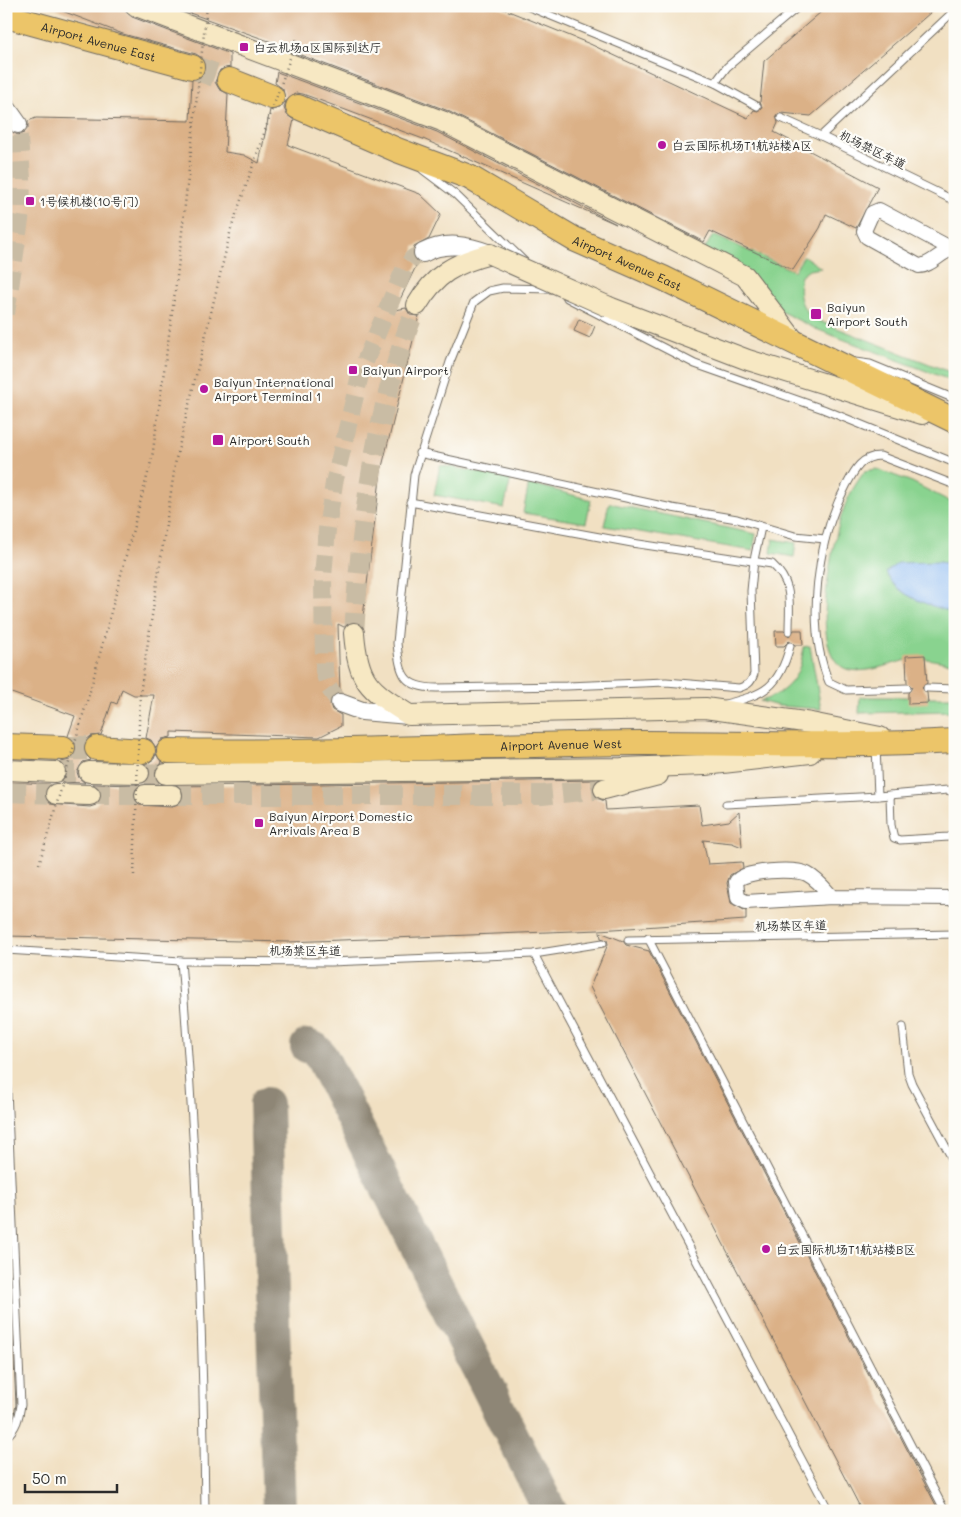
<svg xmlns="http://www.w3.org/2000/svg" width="961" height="1517" font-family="Mali,'LXGW WenKai TC',sans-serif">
  <rect width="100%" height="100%" fill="#fdfcf7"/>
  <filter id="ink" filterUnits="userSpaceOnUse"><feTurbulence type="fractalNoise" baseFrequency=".02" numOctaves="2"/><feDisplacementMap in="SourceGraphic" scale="10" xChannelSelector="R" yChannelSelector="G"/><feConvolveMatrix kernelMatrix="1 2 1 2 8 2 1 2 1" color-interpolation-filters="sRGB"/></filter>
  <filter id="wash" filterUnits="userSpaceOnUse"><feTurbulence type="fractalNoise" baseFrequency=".0096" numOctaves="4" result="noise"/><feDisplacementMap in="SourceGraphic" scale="20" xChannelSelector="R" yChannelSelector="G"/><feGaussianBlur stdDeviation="1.12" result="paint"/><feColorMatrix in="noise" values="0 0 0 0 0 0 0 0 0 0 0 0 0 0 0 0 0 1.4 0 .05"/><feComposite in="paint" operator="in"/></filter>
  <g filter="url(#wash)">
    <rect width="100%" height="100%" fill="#f1e0c2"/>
    <g fill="#89d38f" stroke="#5a7f5d">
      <path d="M713,235l81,36 10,-15 17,12 -12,2 -8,6c-4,18 -1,31 13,43l141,55v8l-139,-53 -34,-17 -78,-62z"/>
      <path d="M440,465l71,13 -7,30 -70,-13z"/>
      <path d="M877,469l35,13 43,22v60l-18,-2 -33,31 51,20v50c-15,0 -26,-6 -41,-4 -20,2 -43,15 -64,11 -45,-9 -17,-130 -7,-159 5,-15 13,-28 22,-40z"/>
      <path d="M529,483l62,17 -5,23 -63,-10z"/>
      <path d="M609,503l147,31 -3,17 -149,-25z"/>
      <path d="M773,539l23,4 -2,14 -23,-4z"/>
      <path d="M810,646l11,63 -43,-3 -18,-5c27,-7 42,-26 43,-54z"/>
      <path d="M860,697h95v14l-96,2z"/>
    </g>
    <path fill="#89b9f5" stroke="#5a7290" d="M937,562l18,2v49c-23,-7 -59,-16 -69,-41l12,-9z"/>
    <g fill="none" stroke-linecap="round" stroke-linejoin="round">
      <g stroke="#8e8676" stroke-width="34">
        <path d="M307,1046l8,3 7,9 228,453"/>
        <path d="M266,1104l13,407"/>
      </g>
    </g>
    <g id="blocks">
      <g fill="#dbb187">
        <path d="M49,6h75l3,7 5,4 98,37v13l-10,3 -5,12 4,7 9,5 -3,58 19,3 15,8 11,-53 10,-2 5,-6 -2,-13 -8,-6 2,-11 160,60 179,92 -193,-85 -120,-45 -7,-1 -10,8 -2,7 3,7 7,5 -6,25 132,49 21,20 -12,25 -15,8 -1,10 5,5 -23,48 11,-2 4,7 9,1 -38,155 -19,154 -9,-4 -9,6 -6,-3 2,69 -7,2 -3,9 2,6 9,5v11l-22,11 -148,-5v5l-9,2 -6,9 -5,-8 -5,-2 8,-43h-20l-12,-6 -5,15 -5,-2 -11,33 -10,1 -6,5v13l6,6 -8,2 -6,10 2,6 6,5 -24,-1 6,-10 -6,-10 9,-2 7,-11 -2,-8 -7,-5 7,-20 -69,-25v-529l4,2v-33l8,4 6,-2 4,-5v-7l8,-3 154,3 2,-41 9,-3 4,-7 -3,-12 -6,-4 -73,-20z"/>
        <path d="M170,6h326l94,38 158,74 6,-8 4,1 4,-3 -2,-6 4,-41 64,-55h110l-127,110 -30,-3 -5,2 2,8 -4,9 104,55 -22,41 -30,-14 -6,14 -27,42 -83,-39 -6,11 -258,-132 -164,-62 1,-2z"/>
        <path d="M579,319l16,7 -5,12 -16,-7z"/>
        <path d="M794,630h8l1,15h-8l-6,-4 -5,5h-8l-1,-15h9l5,5z"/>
        <path d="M925,655l2,28 -5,5 5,5 1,10 -20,1v-11l4,-6 -5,-4 -1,-27z"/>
        <path d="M156,754l6,9 -6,5 -2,6 5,9h-14l6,-9 -5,-10 8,-5z"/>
        <path d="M596,780l-4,6 1,6 3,6 9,3 1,9 93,-5 3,20 27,-4 10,-9 3,35 -10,-4 -29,-3 5,24 34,-2 1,6 -13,7 -3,8 4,20 15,8v9l-147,10 -310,12 -283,-6v-154l44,2 -6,10 6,10 40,3 6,-2 6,-9 -2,-7 -7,-5 46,1 -6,10 6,10 33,2 10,-7 2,-5 -5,-9z"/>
        <path d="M600,932l23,9 3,4 23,6 290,560h-77l-272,-524 18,-43 -1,-4 -6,-2z"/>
        <path d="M6,1274h4l6,131 -3,13h-7z"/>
      </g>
    </g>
  </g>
  <g filter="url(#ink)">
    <use href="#blocks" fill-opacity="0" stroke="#706a60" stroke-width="1"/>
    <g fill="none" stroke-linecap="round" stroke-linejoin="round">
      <g stroke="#c9bca4" stroke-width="18" stroke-dasharray="18 9" stroke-linecap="butt">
        <path d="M6,314l15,-101 1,-34 -4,-55"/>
        <path d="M340,703l-11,-15 -5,-17 -1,-94 4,-48 7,-46 27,-112 43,-101 9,-12 10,-5"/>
      </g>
      <g stroke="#c9bca4" stroke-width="20" stroke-dasharray="20 10" stroke-linecap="butt">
        <path d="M354,633c7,-110 21,-225 63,-328"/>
        <path d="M55,772h34"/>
        <path d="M139,773l27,1"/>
        <path d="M6,792l50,2"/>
        <path d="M90,795h55"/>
        <path d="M172,795h370l62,-6"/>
      </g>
      <g stroke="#c9bca4" stroke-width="24" stroke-dasharray="24 12" stroke-linecap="butt">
        <path d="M192,67l37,13"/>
        <path d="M63,748h34"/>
      </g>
      <defs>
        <g id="service">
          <path d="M527,6l188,77 42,23"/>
          <path d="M715,83l12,-16 72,-61"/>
          <path d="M781,118l40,18 134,65"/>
          <path d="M821,136l134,-126"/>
          <path d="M423,170l33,25 69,67"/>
          <path d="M553,289l-50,-1 -14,3 -15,11 -24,60 -36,113 -17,168c3,31 6,45 40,45l130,-2 99,-4 73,6c9,-3 12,-5 15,-14l-3,-83 3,-31 7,-33"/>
          <path d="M567,298l128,66 128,45 132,54"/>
          <path d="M855,362l15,2 85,35"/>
          <path d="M419,453l253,55 65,11 58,17 30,3"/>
          <path d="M410,502l222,41 140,21c22,20 17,39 17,67"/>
          <path d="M907,688l-61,2 -17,-8c-24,-56 -12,-143 17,-196 8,-15 15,-30 34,-30l75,29"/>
          <path d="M927,688l28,1"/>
          <path d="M725,704c40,-10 54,-16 65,-58"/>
          <path d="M876,746l2,50 70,-6 7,3"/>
          <path d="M890,795l1,30 3,13 6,2 49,-3 6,-3"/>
          <path d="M726,804l152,-8"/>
          <path d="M648,938l297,573"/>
          <path d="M628,940l327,-6"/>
          <path d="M6,950l175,11 149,1 204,-8 69,-11"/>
          <path d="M534,954l295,557"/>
          <path d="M181,961c15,183 22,366 24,550"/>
          <path d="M903,1027l5,46 4,11 43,80"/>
          <path d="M6,1067l15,338c-2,12 -4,23 -15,32"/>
        </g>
        <g id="minor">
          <path d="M952,249l-73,-39 -7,3 -8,18 3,6 52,29c12,0 22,-15 36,-18"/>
          <path d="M832,897c-7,-8 -15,-18 -25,-23 -12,-6 -64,-4 -71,8l2,16 8,4 86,-5 123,1"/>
        </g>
        <g id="tertiary">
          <path d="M6,107l12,17"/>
          <path d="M423,253c22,-12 44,-8 67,1"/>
          <path d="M340,703l22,8 47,4"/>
        </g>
        <g id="secondary">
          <path d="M136,6l306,115 303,155 51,67"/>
          <path d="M417,305c18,-31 38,-42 73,-51"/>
          <path d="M609,307l139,53 174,54"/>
          <path d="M354,633c4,50 15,56 55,82l296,-7 106,15 69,14"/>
          <path d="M6,770l49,2"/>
          <path d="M89,772l50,1"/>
          <path d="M166,774l455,-6 84,-3 105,-12"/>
          <path d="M604,789l54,-14"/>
          <path d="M56,794l34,1"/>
          <path d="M145,795h27"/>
        </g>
        <g id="trunk">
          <path id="s1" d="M6,16l186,51"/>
          <path d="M229,80l43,17"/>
          <path id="s2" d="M298,107l99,43 72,27 105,62 89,39 292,143"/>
          <path d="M6,746l57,2"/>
          <path d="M97,748l46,3"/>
          <path id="s3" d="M169,751c158,3 316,-7 474,-8 104,0 207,4 312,-2"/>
        </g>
      </defs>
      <use href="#service" stroke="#706a60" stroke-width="9"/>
      <use href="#minor" stroke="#706a60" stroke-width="16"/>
      <use href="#tertiary" stroke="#706a60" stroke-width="20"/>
      <use href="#secondary" stroke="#706a60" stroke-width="22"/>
      <use href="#trunk" stroke="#706a60" stroke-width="26"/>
      <use href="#service" stroke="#fff" stroke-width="7"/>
      <use href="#minor" stroke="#fff" stroke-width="14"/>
      <use href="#tertiary" stroke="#fff" stroke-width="18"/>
      <use href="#secondary" stroke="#f7e8c3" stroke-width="20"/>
      <use href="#trunk" stroke="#ecc569" stroke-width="24"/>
      <defs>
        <path id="secondary-bridge" d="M490,254l119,53"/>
      </defs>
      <use href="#secondary-bridge" stroke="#706a60" stroke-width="22" stroke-linecap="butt"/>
      <g stroke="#706a60" stroke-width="2.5" stroke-dasharray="1 4" stroke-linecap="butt">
        <path d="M39,864l51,-173 62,-233 25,-181 30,-271"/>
        <path d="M134,875l6,-181 36,-235 55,-230 66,-191"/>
      </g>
      <use href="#secondary-bridge" stroke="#f7e8c3" stroke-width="20"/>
    </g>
  </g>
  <g fill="#b5179e" stroke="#fdfcf7" stroke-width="2">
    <rect x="239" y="42" width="10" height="10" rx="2.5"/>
    <circle cx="662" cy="145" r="5"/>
    <rect x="25" y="196" width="10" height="10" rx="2.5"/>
    <rect x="810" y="308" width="12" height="12" rx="2.5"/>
    <rect x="348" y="365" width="10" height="10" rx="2.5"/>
    <circle cx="204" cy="389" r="5"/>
    <rect x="212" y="434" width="12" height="12" rx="2.5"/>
    <rect x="254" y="818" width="10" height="10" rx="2.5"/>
    <circle cx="766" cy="1249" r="5"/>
  </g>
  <g text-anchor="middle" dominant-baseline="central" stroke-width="4.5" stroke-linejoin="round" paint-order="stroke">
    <g font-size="12" fill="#2b2b2b" stroke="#fdfcf7">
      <text stroke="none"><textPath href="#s1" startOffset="96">Airport Avenue East</textPath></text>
      <text transform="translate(873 149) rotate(26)">机场禁区车道</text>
      <text stroke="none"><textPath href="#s2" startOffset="365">Airport Avenue East</textPath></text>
      <text stroke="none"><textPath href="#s3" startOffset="392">Airport Avenue West</textPath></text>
      <text transform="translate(791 925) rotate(-1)">机场禁区车道</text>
      <text x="305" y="950">机场禁区车道</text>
    </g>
    <g font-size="12" fill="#2b2b2b" stroke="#fdfcf7" text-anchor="start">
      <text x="254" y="47">白云机场a区国际到达厅</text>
      <text x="672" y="145">白云国际机场T1航站楼A区</text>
      <text x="40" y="201">1号候机楼(10号门)</text>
      <text x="827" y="307">Baiyun<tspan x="827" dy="14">Airport South</tspan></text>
      <text x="363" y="370">Baiyun Airport</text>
      <text x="214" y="382">Baiyun International<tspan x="214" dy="14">Airport Terminal 1</tspan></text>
      <text x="229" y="440">Airport South</text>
      <text x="269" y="816">Baiyun Airport Domestic<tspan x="269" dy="14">Arrivals Area B</tspan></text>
      <text x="776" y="1249">白云国际机场T1航站楼B区</text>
    </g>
  </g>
  <rect width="961" height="1517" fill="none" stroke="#fdfcf7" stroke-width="25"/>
  <path d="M25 1484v8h92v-8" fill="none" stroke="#2b2b2b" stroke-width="2.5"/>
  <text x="32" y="1484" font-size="15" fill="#2b2b2b" stroke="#fdfcf7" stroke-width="4" paint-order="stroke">50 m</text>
</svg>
